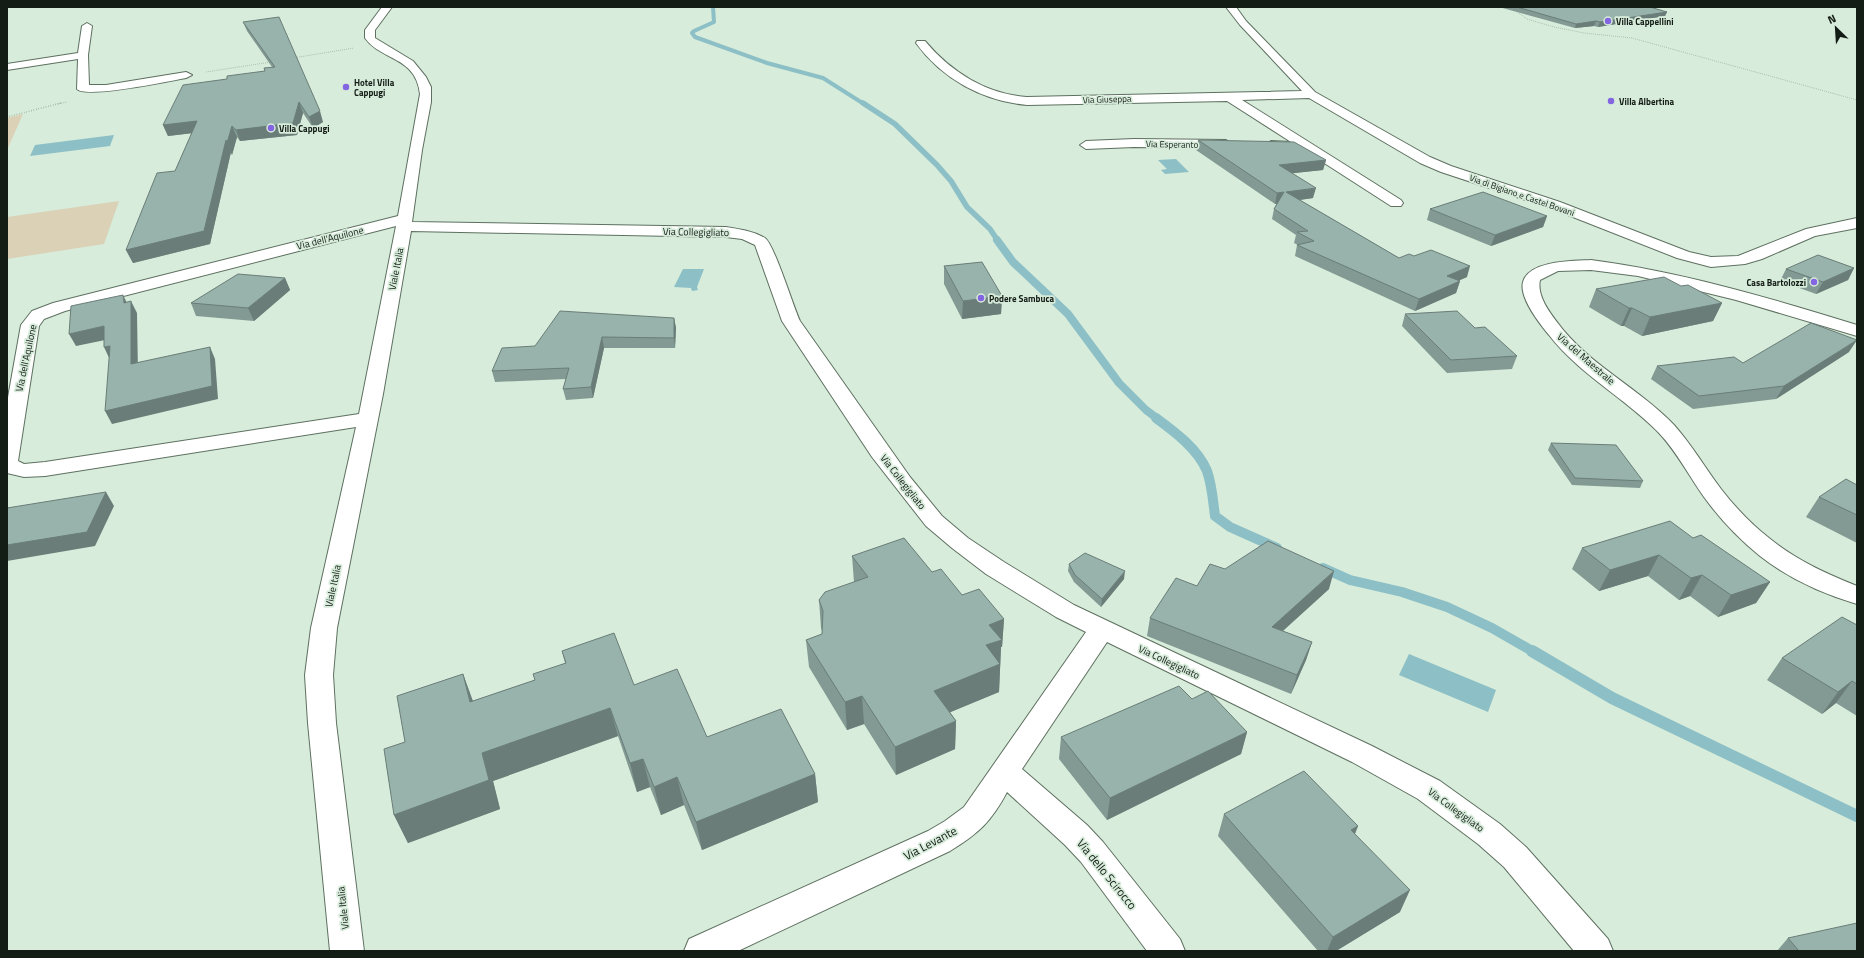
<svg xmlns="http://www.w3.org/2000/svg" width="1864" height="958" font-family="'Titillium Web',sans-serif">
  <rect width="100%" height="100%" fill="#d7ecda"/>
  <g fill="#dad1b6">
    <path d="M23,114l-16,36v-32z"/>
    <path d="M119,201l-15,43 -97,15v-42z"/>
  </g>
  <g fill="#8cbfc6">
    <path d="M114,135l-4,11 -80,10 5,-11z"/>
    <path d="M1176,159l13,13 -24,2 -4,-4 6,-1 -9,-9z"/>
    <path d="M683,269h21l-7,18 1,3 -6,1 -1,-3 -17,-1z"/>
    <path d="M1409,654l87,36 -8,22 -89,-37z"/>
  </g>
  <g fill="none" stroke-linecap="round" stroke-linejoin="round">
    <path stroke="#8cbfc6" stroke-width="4" d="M713,7l1,15 -20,9 -2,2 3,4 72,26 56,15 41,26"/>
    <path stroke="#8cbfc6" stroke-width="5.5" d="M863,103l32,21 42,41 14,16 16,26 23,22 8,12"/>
    <path stroke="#8cbfc6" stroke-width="8" d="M997,240l16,22 55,52 51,69 27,27 12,9"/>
    <g stroke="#8cbfc6" stroke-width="10">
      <path d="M1156,418c19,14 42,31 51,53 5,14 6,30 8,45l15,11 47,21"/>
      <path d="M1323,568l27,12 52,12 45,15 45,21 42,24"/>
    </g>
    <path stroke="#8cbfc6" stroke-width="12" d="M1532,651l80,47 245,118"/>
    <defs>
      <g id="minor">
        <path d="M382,7h10l-17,23v8l38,23 13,16 5,10v15l-9,48 -10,72 314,5c13,2 27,4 39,11 9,6 28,68 35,83l110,156 32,39 26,22 36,24 70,43 298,141 68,35 60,43 26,23 82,92 5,12h-39l-70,-84 -26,-23 -60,-45 -66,-37 -245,-120 -85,127 65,56 16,17 77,97 5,12h-38l-66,-89 -16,-17 -58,-53c-16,30 -28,41 -57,59l-212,100h-54l5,-12 239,-108 17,-10 19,-14 122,-175 -30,-15 -70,-43 -34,-26 -26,-22 -54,-69 -90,-136 -27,-76 -13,-6 -16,-2 -315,-6 -28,163 -46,234 -4,47 3,48 28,228h-34l-22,-228 -3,-48 6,-47 45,-201 -311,49 -21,1 -17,-4v-70l14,-78 11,-14 21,-8 345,-87 22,-122c-4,-38 -39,-33 -55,-56v-8zM396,226l-37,188 -314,48 -21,2 -6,-3 21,-135 5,-7 21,-8z"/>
        <path d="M1226,7h10l10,14 69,71 115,65 21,9 109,36 129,50 22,5 27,-1 68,-27 51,-11v10l-42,8 -53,23 -17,5 -34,3 -34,-9 -127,-50 -109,-36 -21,-9 -111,-65 -67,2 159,100 2,3 -2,3h-10l-87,-56 -38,-2 -1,-3 6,-4 20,1 -64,-41 -200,4c-44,-4 -85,-26 -111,-62l1,-2h8c26,31 61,53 102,56l275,-6 -62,-66z"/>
        <path d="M87,23l5,3 -4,29 1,30h17l80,-13 6,3 -6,3c-16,3 -101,21 -109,11l1,-30 -71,11v-6l71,-11 4,-27z"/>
        <path d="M1134,139l92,1 6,4 -6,4 -92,-1 -48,2 -6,-4 6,-4z"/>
        <path d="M1591,260c91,12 179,38 266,65v11l-121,-36 -98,-24 -47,-6 -33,1 -18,9c-4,18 14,38 24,51 31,37 77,59 110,94 18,20 31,43 47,64 14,18 30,35 48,49 27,22 56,35 88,48v18c-34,-10 -69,-26 -97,-48 -21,-17 -40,-37 -56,-59 -15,-21 -27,-45 -45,-64 -34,-35 -80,-59 -110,-98 -10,-12 -30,-38 -26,-53 6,-22 51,-21 68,-22z"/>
      </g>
    </defs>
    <use href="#minor" stroke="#5e7060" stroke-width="2"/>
    <g stroke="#849487" stroke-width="1" stroke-dasharray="0.5 1.5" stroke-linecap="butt">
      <path d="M1516,11l11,8 27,8 30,6 48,5 225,62"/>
      <path d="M293,58l61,-10"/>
      <path d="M206,72l65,-10"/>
      <path d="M57,104l10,-2"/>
    </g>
    <path stroke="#849487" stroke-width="1.5" stroke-dasharray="0.5 2" stroke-linecap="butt" d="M7,117l54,-14"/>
    <use href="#minor" fill="#fff" fill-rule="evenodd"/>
  </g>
  <g fill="#829a93">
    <path d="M1499,7h151l17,5 -2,4 -67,11 -4,-1 -19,2z"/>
    <path d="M243,22l80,100 -10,6 -10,-15 -6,22 -57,6 -3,-4 -5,18 -1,-3 -21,92 -77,19 -7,-13 49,-79 17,-38 -24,3 -5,-11 109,-58 -25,-36z"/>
    <path d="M1198,140l128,20 -3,10 -31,3 21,25 -13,2 99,58 68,19 -9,4h2l-4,12 -41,18 -120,-55 2,-11h1l-4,-2 2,-8 -24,-16 2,-10 3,-6 -2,1 -79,-54z"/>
    <path d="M1430,209l117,7 -4,11 -52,19 -64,-26z"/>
    <path d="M944,266l58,30 -1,18 -39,5 -18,-35z"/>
    <path d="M1854,268l-6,12 -32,14 -36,-13 6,-12z"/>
    <path d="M285,278l5,12 -36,31 -58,-5 -5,-13z"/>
    <path d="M1681,286l41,17 -9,18 -71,15 -18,-10h-3l-32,-19 7,-18z"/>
    <path d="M1405,314l112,42 -5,13 -65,4 -45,-47z"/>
    <path d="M674,318l2,10 -1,20h-71l-11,50 -27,2 -3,-11 3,-10 -71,3 -3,-11 43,-25z"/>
    <path d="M1849,352l-73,47 -83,10 -42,-30 6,-13 86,-3z"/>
    <path d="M1551,443l92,38 -3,7 -68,-3 -24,-35z"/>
    <path d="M1857,485v58l-51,-26 13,-20z"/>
    <path d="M1693,538l77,44 -14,21 -38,14 -28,-21 -11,4 -31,-24 -49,15 -27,-22 10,-21z"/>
    <path d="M852,556l80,16 30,23 42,24 -2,28h-1l-2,45 -49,20 6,9 -1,28 -59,26 -32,-51 -17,6 -38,-63 -3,-27 16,-6v-3l-1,-3 -2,-28 35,-18z"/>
    <path d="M1069,564l55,15 -23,28 -27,-25 -6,-11z"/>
    <path d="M1225,569l104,20 -46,42 29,11 -6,18 -15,34 -144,-58 3,-18 47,-32z"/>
    <path d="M1857,625v91l-21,-13 -14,11 -55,-34 15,-22z"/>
    <path d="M562,651l72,34 73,52 108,37 3,28 -116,48 -18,-45 -23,10 -11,-28 -13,5 -19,-56 -125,45 7,28 -92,34 -14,-28 11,-73 58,-68 10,27 62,-21 30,-17z"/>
    <path d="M1192,699l55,33 -6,22 -134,66 -48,-61 2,-22z"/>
    <path d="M1224,814l134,12 -3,8 45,78 -64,39h-18l-100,-115z"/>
    <path d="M1788,938l69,13h-80z"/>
  </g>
  <g fill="#6a7d78">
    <path d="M1667,12l-2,4 -67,11 2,-5z"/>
    <path d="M1596,21l-2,5 -19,2 1,-4z"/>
    <path d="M299,102l4,11 -6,22 -57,6 -4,-11z"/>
    <path d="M320,111l3,11 -10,6 -4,-11z"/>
    <path d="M197,121l5,11 -34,4 -5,-11z"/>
    <path d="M232,126l5,11 -5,18 -5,-12z"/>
    <path d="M226,140l5,12 -21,92 -77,19 -7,-13z"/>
    <path d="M1326,160l-3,10 -46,5 2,-10z"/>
    <path d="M1316,188l-3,10 -29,4 2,-10z"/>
    <path d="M1284,192l-2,11 -7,1 2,-11z"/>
    <path d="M1547,216l-4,11 -52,19 4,-11z"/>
    <path d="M1470,266l-3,11 -24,10 4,-11z"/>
    <path d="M1854,268l-6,12 -32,14 7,-12z"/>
    <path d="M285,278l5,12 -36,31 -6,-13z"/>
    <path d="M1460,281l-4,12 -41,18 4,-12z"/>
    <path d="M123,295l6,12 -5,-4z"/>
    <path d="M1002,296l-1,18 -39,5 1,-18z"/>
    <path d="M131,301l6,12 1,64 -7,-13z"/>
    <path d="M1722,303l-9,18 -71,15 8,-19z"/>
    <path d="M1629,308h3l-8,18h-3z"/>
    <path d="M674,318l2,10 -1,20 -1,-10z"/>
    <path d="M104,326l6,13 -34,7 -7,-12z"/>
    <path d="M602,337l2,11 -11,50 -2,-11z"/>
    <path d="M1857,340l-8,12 -73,47 8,-13z"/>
    <path d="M110,346v14l-6,-13z"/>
    <path d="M210,347l5,12 3,40 -106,25 -7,-13z"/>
    <path d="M106,492l8,14 -19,40 -88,15v-16z"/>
    <path d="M1659,555l-11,21 -49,15 11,-21z"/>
    <path d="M1125,571l-1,8 -23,28 1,-8z"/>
    <path d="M1334,571l-5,18 -62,56 5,-18z"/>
    <path d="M1702,575l-12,21 -11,4 12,-22z"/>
    <path d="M1770,582l-14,21 -38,14 13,-22z"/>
    <path d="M1004,619l-2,28h-1l-2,45 -65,27v-28l52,-46 3,-20z"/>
    <path d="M1312,642l-6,18 -15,34 6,-19z"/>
    <path d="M463,674l10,28h-3z"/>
    <path d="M1852,681l-16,22 -14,11 16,-22z"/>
    <path d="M862,696l2,28 -17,6 -2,-28z"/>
    <path d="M610,708l8,28 -125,45 7,28 -92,34 -14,-28 88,-62z"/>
    <path d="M956,721l-1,28 -59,26 -1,-28z"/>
    <path d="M1247,732l-6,22 -134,66 3,-22z"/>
    <path d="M643,759l7,28 -13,5 -7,-29z"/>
    <path d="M815,774l3,28 -116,48 -6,-28z"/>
    <path d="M677,777l7,28 -23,10 -7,-28z"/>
    <path d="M1358,826l-9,22 2,-18z"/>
    <path d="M1410,890l-10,22 -64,39h-9l6,-14z"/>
  </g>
  <g fill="#97b3ab" stroke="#6a7d78">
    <path d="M1517,7h133l17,5 -67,10 -4,-1 -20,3z"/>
    <path d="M279,17l41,94 -11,6 -10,-15 -6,21 -57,7 -4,-4 -5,17 -1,-3 -22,91 -78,19 31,-77 18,-2 22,-50 -34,4 20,-40 44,-6v-3l38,-5 -1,-3 11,-1 -32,-45z"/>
    <path d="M1198,140l96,2 32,18 -47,5 37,23 -30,4 113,66 10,-4 5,2 17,-6 39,16 -23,10 13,5 -41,18 -122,-54 17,-4 -17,-9 11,-1 -34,-22 10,-17 -7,1z"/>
    <path d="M1483,192l64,24 -52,19 -65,-26z"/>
    <path d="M1818,255l36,13 -31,14 -37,-13z"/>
    <path d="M982,262l20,34 -39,5 -19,-35z"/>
    <path d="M238,274l47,4 -37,30 -57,-5z"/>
    <path d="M1664,277l17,9 7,-1 34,18 -72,14 -18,-9h-3l-33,-19z"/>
    <path d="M123,295l1,8 7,-2v63l79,-17 2,39 -107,25 5,-65 -6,1v-21l-35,8 2,-28z"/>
    <path d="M560,311l114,7v20l-72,-1 -11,50 -28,2 6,-21 -77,3 10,-23 33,-2z"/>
    <path d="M1457,311l18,17 10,-1 32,29 -66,4 -46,-46z"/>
    <path d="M1811,323l46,17 -73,46 -85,10 -42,-30 77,-9 9,6z"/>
    <path d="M1551,443l65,2 27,36 -68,-3z"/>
    <path d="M1846,479l11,6v30l-38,-18z"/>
    <path d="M106,492l-19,40 -80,13v-37z"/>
    <path d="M1670,521l23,17 8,-3 69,47 -39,13 -29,-20 -11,3 -32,-23 -49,15 -28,-22z"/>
    <path d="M904,538l28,34 9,-3 21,26 17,-6 25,30 -15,6 13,15 -16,5 14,19 -66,27 22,30 -61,26 -33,-51 -17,6 -39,-62 16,-6 1,-23 -4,-11 6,-8 43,-15 -16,-21z"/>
    <path d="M1268,541l66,30 -62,56 40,15 -15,33 -147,-57 26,-40 21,8 13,-22 15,5z"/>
    <path d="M1085,553l40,18 -23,28 -27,-24 -6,-11z"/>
    <path d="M1842,617l15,8v59l-5,-3 -14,11 -56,-34z"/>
    <path d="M614,633l20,52 43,-16 30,68 74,-28 34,65 -119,48 -19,-45 -23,10 -11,-28 -13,4 -20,-55 -128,45 7,27 -95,35 -10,-66 21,-7 -8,-46 66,-22 7,28 65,-22 -2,-6 33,-11 -4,-12z"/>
    <path d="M1179,686l13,13 16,-8 39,41 -137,66 -49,-61z"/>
    <path d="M1304,771l54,55 -7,4 59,60 -77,47 -109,-123z"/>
    <path d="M1857,923v28h-58l-11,-13z"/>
  </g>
  <g fill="#8365e1" stroke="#d7ecda" stroke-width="1.5">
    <circle cx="1608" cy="21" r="4"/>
    <circle cx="346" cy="87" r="4"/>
    <circle cx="1611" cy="101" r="4"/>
    <circle cx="271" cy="128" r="4"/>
    <circle cx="1814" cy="282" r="4"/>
    <circle cx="981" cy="298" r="4"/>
  </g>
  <g text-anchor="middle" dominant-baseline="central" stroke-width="3.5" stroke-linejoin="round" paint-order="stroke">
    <g font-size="9" font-weight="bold" fill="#141c16" stroke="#d7ecda" text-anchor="start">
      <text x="1616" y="21">Villa Cappellini</text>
      <text x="354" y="82">Hotel Villa<tspan x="354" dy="10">Cappugi</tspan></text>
      <text x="1619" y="101">Villa Albertina</text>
      <text x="279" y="128">Villa Cappugi</text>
      <text x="1806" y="282" text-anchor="end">Casa Bartolozzi</text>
      <text x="989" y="298">Podere Sambuca</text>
    </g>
    <g font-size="9" fill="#141c16" stroke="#d7ecda">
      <text transform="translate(1107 99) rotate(-2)">Via Giuseppa</text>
      <text transform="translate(1172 144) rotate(1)">Via Esperanto</text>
      <text transform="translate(1522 195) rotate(19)">Via di Bigiano e Castel Bovani</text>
    </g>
    <g font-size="10" fill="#141c16" stroke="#d7ecda">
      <text transform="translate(696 232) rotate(1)">Via Collegigliato</text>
      <text transform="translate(330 238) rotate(-14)">Via dell'Aquilone</text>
      <text transform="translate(396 269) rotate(-79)">Viale Italia</text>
      <text transform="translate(26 358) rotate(-78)">Via dell'Aquilone</text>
      <text transform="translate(1586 359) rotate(41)">Via del Maestrale</text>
      <text transform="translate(903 482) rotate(52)">Via Collegigliato</text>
      <text transform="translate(333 586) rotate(-78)">Viale Italia</text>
      <text transform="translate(1169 662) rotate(25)">Via Collegigliato</text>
      <text transform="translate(1456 810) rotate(36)">Via Collegigliato</text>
      <text transform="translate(343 908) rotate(-96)">Viale Italia</text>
    </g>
    <g font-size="12" fill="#141c16" stroke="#d7ecda">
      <text transform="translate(930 843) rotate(-28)">Via Levante</text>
      <text transform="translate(1107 874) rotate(51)">Via dello Scirocco</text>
    </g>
  </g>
  <rect width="1864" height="958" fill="none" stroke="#141c16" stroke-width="16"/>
  <g transform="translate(1836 28) rotate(335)" stroke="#d7ecda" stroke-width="3" paint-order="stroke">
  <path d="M0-3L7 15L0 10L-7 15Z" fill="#141c16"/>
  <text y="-6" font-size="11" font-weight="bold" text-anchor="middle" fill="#141c16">N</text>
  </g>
</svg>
